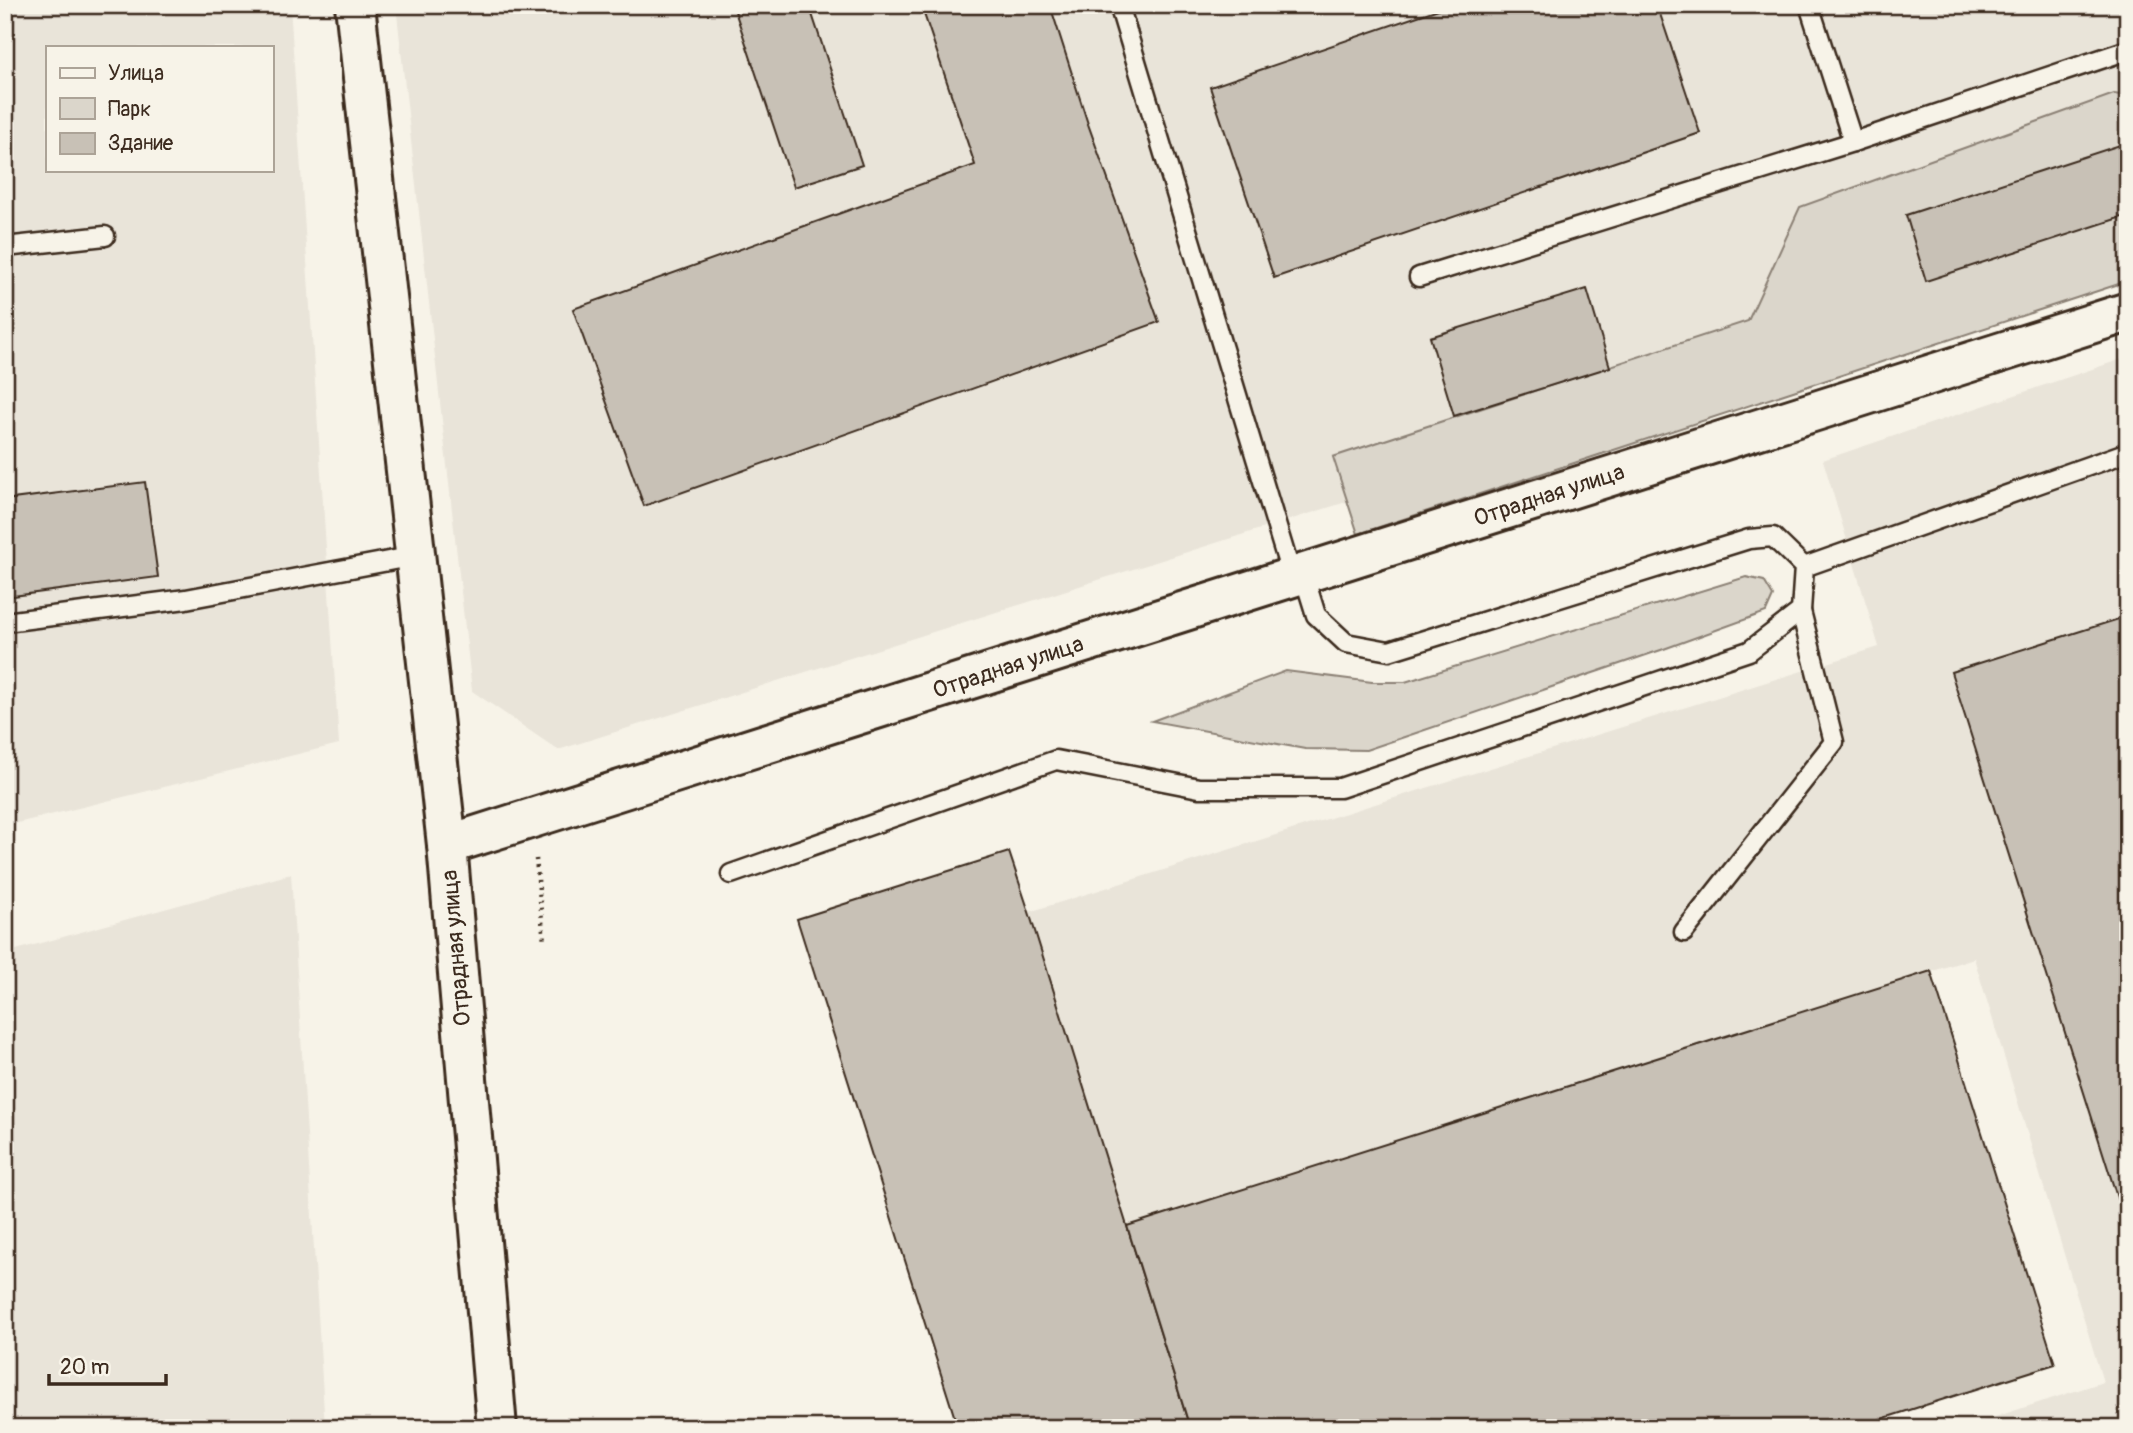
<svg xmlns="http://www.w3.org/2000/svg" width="2133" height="1433" font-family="Pangolin,sans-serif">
  <rect width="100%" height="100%" fill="#f7f3e8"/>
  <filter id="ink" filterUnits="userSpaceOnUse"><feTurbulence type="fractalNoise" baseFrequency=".0143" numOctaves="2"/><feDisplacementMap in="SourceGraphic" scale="14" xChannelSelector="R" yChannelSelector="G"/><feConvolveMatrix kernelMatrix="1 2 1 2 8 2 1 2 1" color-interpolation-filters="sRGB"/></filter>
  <g filter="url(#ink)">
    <g fill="#e9e4d9" fill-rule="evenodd">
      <path d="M5,5h285l49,739 -334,82zM47,47h224v123h-224z"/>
      <path d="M396,5h1732v251l-1570,494 -86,-59z"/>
      <path d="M2128,357v1071h-167l142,-46 -129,-424 -847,268 -98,-314 850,-265 -56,-187z"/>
      <path d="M291,874l34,554h-320v-475z"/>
    </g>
    <g fill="#dbd6cb" stroke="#8b8074" stroke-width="2">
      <path d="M2114,94l14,2v185l-770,253 -25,-77 415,-136 52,-114z"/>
      <path d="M1746,577l18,4 9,15 -7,16 -105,38 -295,100 -61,-1 -153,-28 134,-50 86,11h33z"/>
    </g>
    <g fill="#c8c1b6" stroke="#3b2a1e" stroke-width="2">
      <path d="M733,5h76l53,160 -68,22z"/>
      <path d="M921,5h129l38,119 71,198 -515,184 -71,-197 402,-144z"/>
      <path d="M1450,5h207l43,128 -426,145 -64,-191z"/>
      <path d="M2126,143l2,72 -202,66 -20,-66z"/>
      <path d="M1587,289l23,78 -156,49 -24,-79z"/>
      <path d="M145,482l13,95 -153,20v-97z"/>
      <path d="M2128,616v616l-177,-560z"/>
      <path d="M1009,852l20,60 161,516h-232l-161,-509z"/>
      <path d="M1931,971l124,393 -202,64h-663l-63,-202z"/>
    </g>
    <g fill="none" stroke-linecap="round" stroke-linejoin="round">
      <defs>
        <g id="lane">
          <path d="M1119,5l173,572"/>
          <path d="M1809,5l44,137 275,-92"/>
          <path d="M5,247l100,-11"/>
          <path d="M1419,277l434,-135"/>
          <path d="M1804,567l324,-115"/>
          <path d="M5,622l181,-23 229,-43"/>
          <path d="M731,874l325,-114 143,28h141l409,-137 52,-40 3,-44 -31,-30 -24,2 -360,112 -43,-8 -30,-28 -13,-42"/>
          <path d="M1684,932l150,-190 -33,-131"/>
        </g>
        <g id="secondary">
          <path d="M355,5l92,840 50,583"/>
          <path d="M447,845l1681,-533"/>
        </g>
      </defs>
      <use href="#lane" stroke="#3b2a1e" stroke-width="23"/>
      <use href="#secondary" stroke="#3b2a1e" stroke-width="44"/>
      <path stroke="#3b2a1e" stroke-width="4.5" stroke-dasharray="2 5" stroke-linecap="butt" d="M536,859l8,82"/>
      <use href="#lane" stroke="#f7f3e8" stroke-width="18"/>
      <use href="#secondary" stroke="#f7f3e8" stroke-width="38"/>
    </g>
  </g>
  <g text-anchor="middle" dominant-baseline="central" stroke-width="6" stroke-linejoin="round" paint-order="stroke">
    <g font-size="23" fill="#3b2a1e" stroke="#f7f3e8">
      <text transform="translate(1549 495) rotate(-18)">Отрадная улица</text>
      <text transform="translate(1008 667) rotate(-18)">Отрадная улица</text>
      <text transform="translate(456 948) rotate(-95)">Отрадная улица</text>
    </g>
  </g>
  <rect width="2133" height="1433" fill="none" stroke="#f7f3e8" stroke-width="28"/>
  <rect x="14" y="14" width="2105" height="1405" fill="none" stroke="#3b2a1e" stroke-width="2.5" filter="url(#ink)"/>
  <rect x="46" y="46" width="228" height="126" fill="#f7f3e8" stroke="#aca397" stroke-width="2"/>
  <rect x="60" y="68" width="35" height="10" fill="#f7f3e8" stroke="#aca397" stroke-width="2"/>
  <text x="108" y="80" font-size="21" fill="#3b2a1e">Улица</text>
  <rect x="60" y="98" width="35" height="21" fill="#dbd6cb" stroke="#aca397" stroke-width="2"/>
  <text x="108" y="116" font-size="21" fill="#3b2a1e">Парк</text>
  <rect x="60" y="133" width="35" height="21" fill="#c8c1b6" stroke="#aca397" stroke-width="2"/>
  <text x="108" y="150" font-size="21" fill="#3b2a1e">Здание</text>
  <path d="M49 1374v10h117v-10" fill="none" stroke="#3b2a1e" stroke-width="3.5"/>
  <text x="60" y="1374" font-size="21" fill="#3b2a1e" stroke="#f7f3e8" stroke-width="5" paint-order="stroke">20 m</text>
</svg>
